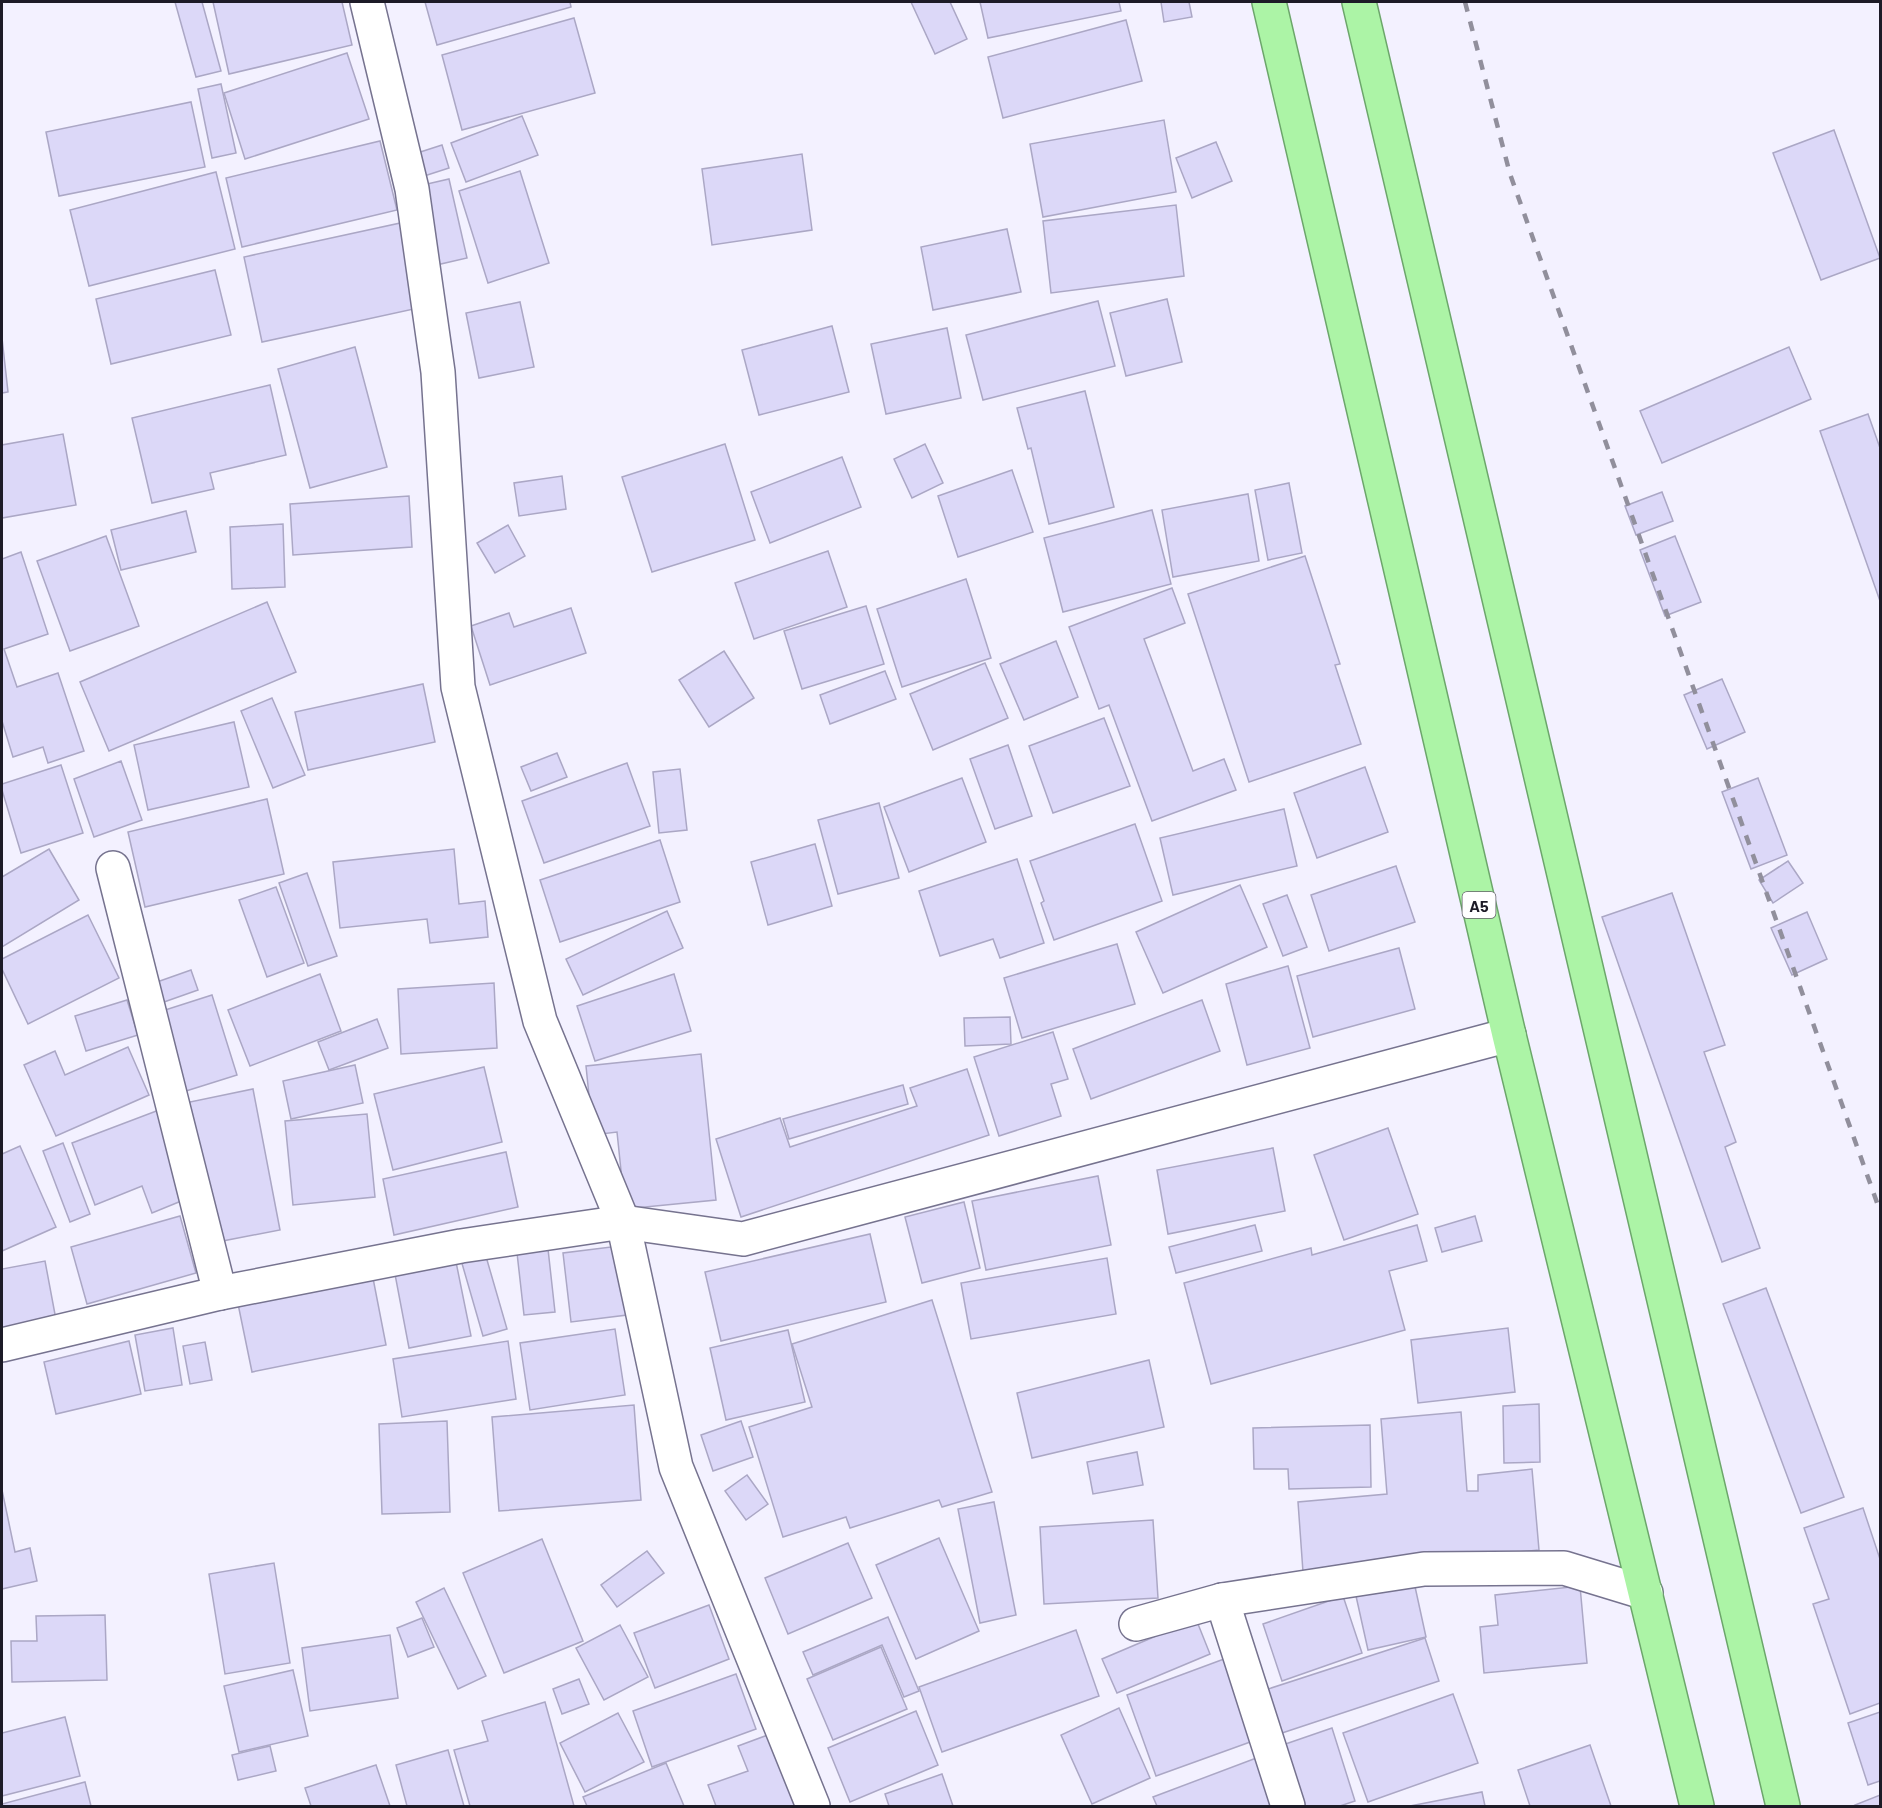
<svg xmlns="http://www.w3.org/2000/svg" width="1882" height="1808" font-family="Barlow,sans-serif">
  <rect width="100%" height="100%" fill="#f3f1ff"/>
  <g fill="#dcd8f8" stroke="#aba7c5" stroke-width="1.5">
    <path d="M175,2h27l19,69 -25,6z"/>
    <path d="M213,2h129l10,43 -123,29z"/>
    <path d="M425,2h145l1,5 -134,38z"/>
    <path d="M911,2h39l17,37 -32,15z"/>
    <path d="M980,2h139l2,9 -133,27z"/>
    <path d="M1161,2h28l3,15 -28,5z"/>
    <path d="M574,18l21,75 -133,37 -20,-75z"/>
    <path d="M1126,20l16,61 -139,37 -15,-61z"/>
    <path d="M347,53l22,66 -124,40 -21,-66z"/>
    <path d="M221,84l15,69 -24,5 -14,-69z"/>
    <path d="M191,102l14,65 -146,29 -13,-64z"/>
    <path d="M522,116l16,39 -72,27 -15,-39z"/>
    <path d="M1164,120l12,72 -133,25 -13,-73z"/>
    <path d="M1834,130l46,128 -59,22 -48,-127z"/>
    <path d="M380,141l17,69 -155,37 -16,-69z"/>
    <path d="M1216,142l16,39 -40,17 -16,-40z"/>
    <path d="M442,145l7,23 -31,10 -7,-23z"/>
    <path d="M802,154l10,76 -100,15 -10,-76z"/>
    <path d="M520,171l29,92 -61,20 -29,-92z"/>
    <path d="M216,172l19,77 -146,37 -19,-76z"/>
    <path d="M449,179l18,79 -35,8 -18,-79z"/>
    <path d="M1176,205l8,71 -133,17 -8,-72z"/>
    <path d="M405,222l18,85 -161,35 -18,-85z"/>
    <path d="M1007,229l14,63 -88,18 -12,-63z"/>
    <path d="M215,270l16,65 -120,29 -15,-65z"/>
    <path d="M1167,299l15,63 -56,14 -16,-63z"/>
    <path d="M1098,301l17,65 -132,34 -17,-65z"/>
    <path d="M520,302l14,65 -55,11 -13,-65z"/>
    <path d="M832,326l17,66 -90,23 -17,-65z"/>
    <path d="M947,328l14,70 -75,16 -15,-70z"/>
    <path d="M2,338l6,54 -6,1z"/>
    <path d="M355,347l32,120 -77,21 -32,-119z"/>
    <path d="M1789,347l22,52 -149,64 -22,-52z"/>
    <path d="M270,385l16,70 -76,18 4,16 -62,14 -20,-85z"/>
    <path d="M1085,391l29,116 -65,17 -18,-76 -3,1 -11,-41z"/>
    <path d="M1868,414l12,34v153l-60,-170z"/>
    <path d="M63,434l13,71 -74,13v-73z"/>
    <path d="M725,444l30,96 -103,32 -30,-95z"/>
    <path d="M925,444l18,39 -31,15 -18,-39z"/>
    <path d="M842,457l19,50 -91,36 -19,-51z"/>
    <path d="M1012,470l21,62 -75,25 -20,-61z"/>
    <path d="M562,476l4,33 -47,7 -5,-33z"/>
    <path d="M1289,483l13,70 -34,7 -13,-70z"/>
    <path d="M1662,492l11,29 -37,14 -11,-29z"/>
    <path d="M1248,494l11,67 -86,16 -11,-67z"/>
    <path d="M409,496l3,51 -119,8 -3,-51z"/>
    <path d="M1152,510l19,74 -108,28 -19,-74z"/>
    <path d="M186,511l10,41 -75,18 -10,-40z"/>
    <path d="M283,524l2,63 -53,2 -2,-62z"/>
    <path d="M508,525l17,31 -30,17 -18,-30z"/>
    <path d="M106,536l33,90 -69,25 -33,-90z"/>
    <path d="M1675,536l26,66 -36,14 -25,-66z"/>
    <path d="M828,551l19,56 -93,32 -19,-56z"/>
    <path d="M21,552l27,82 -44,15 13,38 41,-14 26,78 -36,12 -5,-16 -30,10 -11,-36v-162z"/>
    <path d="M1305,556l35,108 -5,1 26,79 -112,38 -61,-188z"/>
    <path d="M966,579l25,79 -89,29 -25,-78z"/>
    <path d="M1172,588l13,35 -41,16 49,132 31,-12 12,31 -84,31 -43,-116 -10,4 -30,-82z"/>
    <path d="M267,602l29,70 -187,79 -29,-69z"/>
    <path d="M866,606l18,58 -82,25 -18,-58z"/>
    <path d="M571,608l15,45 -96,32 -19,-59 38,-13 5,14z"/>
    <path d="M1056,641l22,56 -54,23 -24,-56z"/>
    <path d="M724,651l30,47 -45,29 -30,-47z"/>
    <path d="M985,663l23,55 -75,32 -23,-56z"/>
    <path d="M885,671l11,28 -66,25 -10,-29z"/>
    <path d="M1722,679l23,53 -38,17 -23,-54z"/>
    <path d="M423,684l12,58 -127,28 -13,-58z"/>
    <path d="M272,698l33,77 -32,13 -32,-77z"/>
    <path d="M1104,718l26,68 -77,27 -24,-67z"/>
    <path d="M234,722l15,65 -101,23 -14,-65z"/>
    <path d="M1008,745l24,71 -37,13 -25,-70z"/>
    <path d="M557,753l10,24 -36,14 -10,-24z"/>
    <path d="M121,761l21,59 -48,17 -20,-58z"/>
    <path d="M627,763l23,63 -106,37 -22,-62z"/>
    <path d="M61,765l22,68 -62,20 -19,-63v-6z"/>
    <path d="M1365,767l23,65 -71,26 -23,-65z"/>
    <path d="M680,769l7,61 -28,3 -6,-61z"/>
    <path d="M962,778l24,64 -77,30 -25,-65z"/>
    <path d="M1758,778l29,77 -36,14 -29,-77z"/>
    <path d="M267,799l17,75 -139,33 -17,-75z"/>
    <path d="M879,803l20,75 -61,16 -20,-74z"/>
    <path d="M1284,809l13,57 -124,29 -13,-57z"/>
    <path d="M1135,824l27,77 -108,39 -13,-37 3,-2 -14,-40z"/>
    <path d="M660,840l20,62 -120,40 -20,-62z"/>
    <path d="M815,844l17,62 -64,19 -17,-63z"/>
    <path d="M49,849l30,51 -77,47v-70z"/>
    <path d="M454,849l5,55 26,-3 3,36 -58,6 -3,-24 -87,9 -7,-66z"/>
    <path d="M1017,859l27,84 -44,15 -7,-19 -53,17 -21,-65z"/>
    <path d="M1788,861l15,22 -30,20 -14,-23z"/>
    <path d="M1396,866l19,56 -86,29 -18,-56z"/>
    <path d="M307,873l30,83 -29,10 -29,-83z"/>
    <path d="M1240,885l27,62 -104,46 -27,-61z"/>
    <path d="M276,887l28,76 -37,14 -28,-77z"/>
    <path d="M1672,893l53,152 -21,7 32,90 -11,5 35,101 -38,14 -120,-345z"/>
    <path d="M1287,895l20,52 -24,9 -20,-52z"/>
    <path d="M667,911l16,37 -100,47 -17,-36z"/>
    <path d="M1807,912l20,47 -35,16 -21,-47z"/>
    <path d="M88,915l31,63 -91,46 -26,-55v-10z"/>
    <path d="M1117,944l18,60 -113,34 -18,-60z"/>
    <path d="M1399,948l16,61 -102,28 -16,-61z"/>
    <path d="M1288,966l22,82 -63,17 -21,-81z"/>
    <path d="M191,970l7,20 -34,12 -7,-20z"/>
    <path d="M320,974l21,57 -91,35 -22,-56z"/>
    <path d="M674,974l17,57 -96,30 -18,-55z"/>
    <path d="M494,983l3,65 -96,6 -3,-65z"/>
    <path d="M212,995l25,80 -51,16 -24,-80z"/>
    <path d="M127,1000l11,35 -52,16 -11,-35z"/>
    <path d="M1202,1000l18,51 -129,48 -18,-50z"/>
    <path d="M1010,1017l1,27 -46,2 -1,-28z"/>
    <path d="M377,1019l11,29 -59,22 -11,-28z"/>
    <path d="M1053,1032l15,47 -17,5 10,32 -62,20 -25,-79z"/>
    <path d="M128,1047l21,48 -93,41 -32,-71 31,-14 10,24z"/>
    <path d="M701,1054l15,146 -91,9 -8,-77 -24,3 -7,-69z"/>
    <path d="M355,1065l8,38 -72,16 -8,-38z"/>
    <path d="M484,1067l18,75 -109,28 -19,-76z"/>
    <path d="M967,1069l22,66 -248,82 -25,-78 64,-21 10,29 127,-41 -7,-18z"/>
    <path d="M903,1085l5,19 -119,35 -6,-20z"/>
    <path d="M253,1089l27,141 -68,13 -27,-140z"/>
    <path d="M159,1110l32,87 -39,16 -10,-27 -47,19 -23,-62z"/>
    <path d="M367,1114l8,83 -82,8 -8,-84z"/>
    <path d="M1388,1128l30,86 -74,26 -30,-85z"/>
    <path d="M63,1143l27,71 -20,8 -27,-71z"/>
    <path d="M20,1146l36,81 -54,24v-97z"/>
    <path d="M1273,1148l12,63 -117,23 -11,-64z"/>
    <path d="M506,1152l12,55 -124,28 -11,-56z"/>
    <path d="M1098,1176l13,69 -125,25 -14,-69z"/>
    <path d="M964,1202l16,66 -58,15 -17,-66z"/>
    <path d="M180,1216l16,57 -109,31 -16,-57z"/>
    <path d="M1475,1216l7,25 -40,11 -7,-24z"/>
    <path d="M1255,1225l7,26 -86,22 -7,-26z"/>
    <path d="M1417,1225l10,36 -38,10 16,59 -194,54 -27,-101 127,-35 1,7z"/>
    <path d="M870,1234l16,68 -165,39 -16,-69z"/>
    <path d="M547,1240l8,72 -31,3 -8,-71z"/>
    <path d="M619,1246l8,69 -56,7 -8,-69z"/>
    <path d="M485,1253l22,76 -24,7 -22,-76z"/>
    <path d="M455,1257l16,79 -62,12 -15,-79z"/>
    <path d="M1107,1258l9,56 -145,25 -10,-56z"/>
    <path d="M45,1261l12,64 -55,10v-66z"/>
    <path d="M372,1273l14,72 -134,27 -15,-73z"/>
    <path d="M1766,1288l78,209 -43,16 -78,-209z"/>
    <path d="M932,1300l60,192 -50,15 -3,-7 -89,28 -4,-11 -63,20 -34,-110 63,-20 -20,-63z"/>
    <path d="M173,1328l9,57 -37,6 -10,-56z"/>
    <path d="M1508,1328l7,64 -97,11 -7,-63z"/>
    <path d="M615,1329l10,66 -95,15 -10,-67z"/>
    <path d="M788,1330l17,72 -79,18 -16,-72z"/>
    <path d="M129,1341l12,53 -85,20 -12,-52z"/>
    <path d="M508,1341l8,58 -114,18 -9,-58z"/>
    <path d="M205,1342l7,38 -22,4 -7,-38z"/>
    <path d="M1149,1360l15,67 -132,31 -15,-65z"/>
    <path d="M1539,1404l1,58 -36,1 -1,-57z"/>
    <path d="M634,1405l7,95 -142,11 -7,-94z"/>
    <path d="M1461,1412l6,79h11v-16l54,-6 7,81 -236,22 -5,-70 89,-8 -6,-75z"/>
    <path d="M447,1421l3,91 -68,2 -3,-90z"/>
    <path d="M741,1421l12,36 -40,14 -12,-36z"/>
    <path d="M1370,1425l1,62 -82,2 -1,-20h-34l-1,-41z"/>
    <path d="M1137,1452l6,33 -50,9 -6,-32z"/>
    <path d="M747,1475l21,29 -22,16 -21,-29z"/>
    <path d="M2,1490l13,62 15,-4 7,33 -35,8z"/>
    <path d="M994,1502l22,113 -36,8 -22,-114z"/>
    <path d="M1863,1508l17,51v144l-30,11 -37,-110 16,-5 -25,-71z"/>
    <path d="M1153,1520l5,78 -114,6 -4,-77z"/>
    <path d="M939,1538l40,93 -63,28 -40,-94z"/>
    <path d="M542,1539l41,102 -79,32 -41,-100z"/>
    <path d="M848,1543l24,55 -84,36 -23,-56z"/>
    <path d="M647,1551l17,22 -47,34 -16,-22z"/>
    <path d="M274,1563l16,100 -65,11 -16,-100z"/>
    <path d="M1414,1582l12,55 -58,13 -12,-54z"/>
    <path d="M1580,1586l7,77 -103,10 -4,-46 18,-2 -3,-30z"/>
    <path d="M444,1588l42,88 -28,13 -42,-87z"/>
    <path d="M1343,1596l19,57 -80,28 -19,-57z"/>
    <path d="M709,1605l20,54 -74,29 -21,-55z"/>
    <path d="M105,1615l2,65 -95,2 -1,-41h26l-1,-25z"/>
    <path d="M888,1617l31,74 -15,6 -22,-52 -69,30 -10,-23z"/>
    <path d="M422,1618l12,29 -26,10 -11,-29z"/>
    <path d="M1196,1619l14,35 -93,39 -15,-34z"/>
    <path d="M620,1625l28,52 -44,23 -28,-52z"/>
    <path d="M1076,1630l23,66 -157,56 -23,-65z"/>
    <path d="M390,1635l8,63 -88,13 -8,-63z"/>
    <path d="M1425,1638l14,43 -160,53 -14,-44z"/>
    <path d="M881,1647l26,62 -74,31 -26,-61z"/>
    <path d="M1224,1659l29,82 -97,35 -29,-81z"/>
    <path d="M293,1670l15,66 -69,16 -15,-66z"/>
    <path d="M736,1674l20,55 -104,38 -19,-56z"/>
    <path d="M579,1679l10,25 -27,10 -9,-25z"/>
    <path d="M1453,1694l25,69 -110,39 -25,-69z"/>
    <path d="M545,1702l29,104h-104l-16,-56 34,-9 -6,-20z"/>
    <path d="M1119,1708l31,70 -58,26 -31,-69z"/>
    <path d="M916,1711l22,54 -88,37 -22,-54z"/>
    <path d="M1880,1712v69l-12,4 -20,-62z"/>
    <path d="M618,1713l26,49 -59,30 -25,-49z"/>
    <path d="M65,1717l15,59 -78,20v-63z"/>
    <path d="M1332,1728l23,73 -15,5h-50l-19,-57z"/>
    <path d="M773,1733l27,73h-84l-8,-21 40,-14 -10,-25z"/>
    <path d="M1590,1745l21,61h-81l-12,-36z"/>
    <path d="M270,1746l6,25 -38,9 -6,-25z"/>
    <path d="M448,1750l16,56h-57l-11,-41z"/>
    <path d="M1259,1757l18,49h-120l-4,-9z"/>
    <path d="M666,1763l18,43h-97l-4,-9z"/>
    <path d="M376,1765l14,41h-79l-6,-18z"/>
    <path d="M942,1774l11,32h-64l-4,-12z"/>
    <path d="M85,1782l6,24h-89v-2z"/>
    <path d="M1482,1792l3,14h-75z"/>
    <path d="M1880,1795v11h-24l-1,-1z"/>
  </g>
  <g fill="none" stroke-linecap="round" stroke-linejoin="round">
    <defs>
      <g id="minor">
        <path d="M367,2l45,187 26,183 20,315 82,334 83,201 53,245 137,339"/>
        <path d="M113,868l107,425"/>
        <path d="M2,1345l218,-52 241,-47 162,-24 120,17 766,-204"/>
        <path d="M1222,1600l66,206"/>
        <path d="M1136,1624l86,-24 202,-31 140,-1 82,25"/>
      </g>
      <g id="trunk">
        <path d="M1269,2l240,1033 188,771"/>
        <path d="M1359,2l424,1804"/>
      </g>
    </defs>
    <use href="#minor" stroke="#76738f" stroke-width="36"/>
    <use href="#trunk" stroke="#6ca66b" stroke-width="36"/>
    <use href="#minor" stroke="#fff" stroke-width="33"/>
    <use href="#trunk" stroke="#acf4a6" stroke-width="33"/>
    <path stroke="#918f9c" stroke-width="4.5" stroke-dasharray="10 10" stroke-linecap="butt" d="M1465,2l45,172 370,1037"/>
  </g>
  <g text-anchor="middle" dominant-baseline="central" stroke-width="5" stroke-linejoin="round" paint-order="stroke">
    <rect fill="#fff" stroke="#615f68" stroke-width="1.5" x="1462.5" y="892" width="33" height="26" rx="4.5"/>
    <g font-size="16" font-weight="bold" fill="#1d1b27">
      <text x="1479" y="905">A5</text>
    </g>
  </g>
  <rect width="1882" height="1808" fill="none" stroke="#1d1b27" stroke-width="6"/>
</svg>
